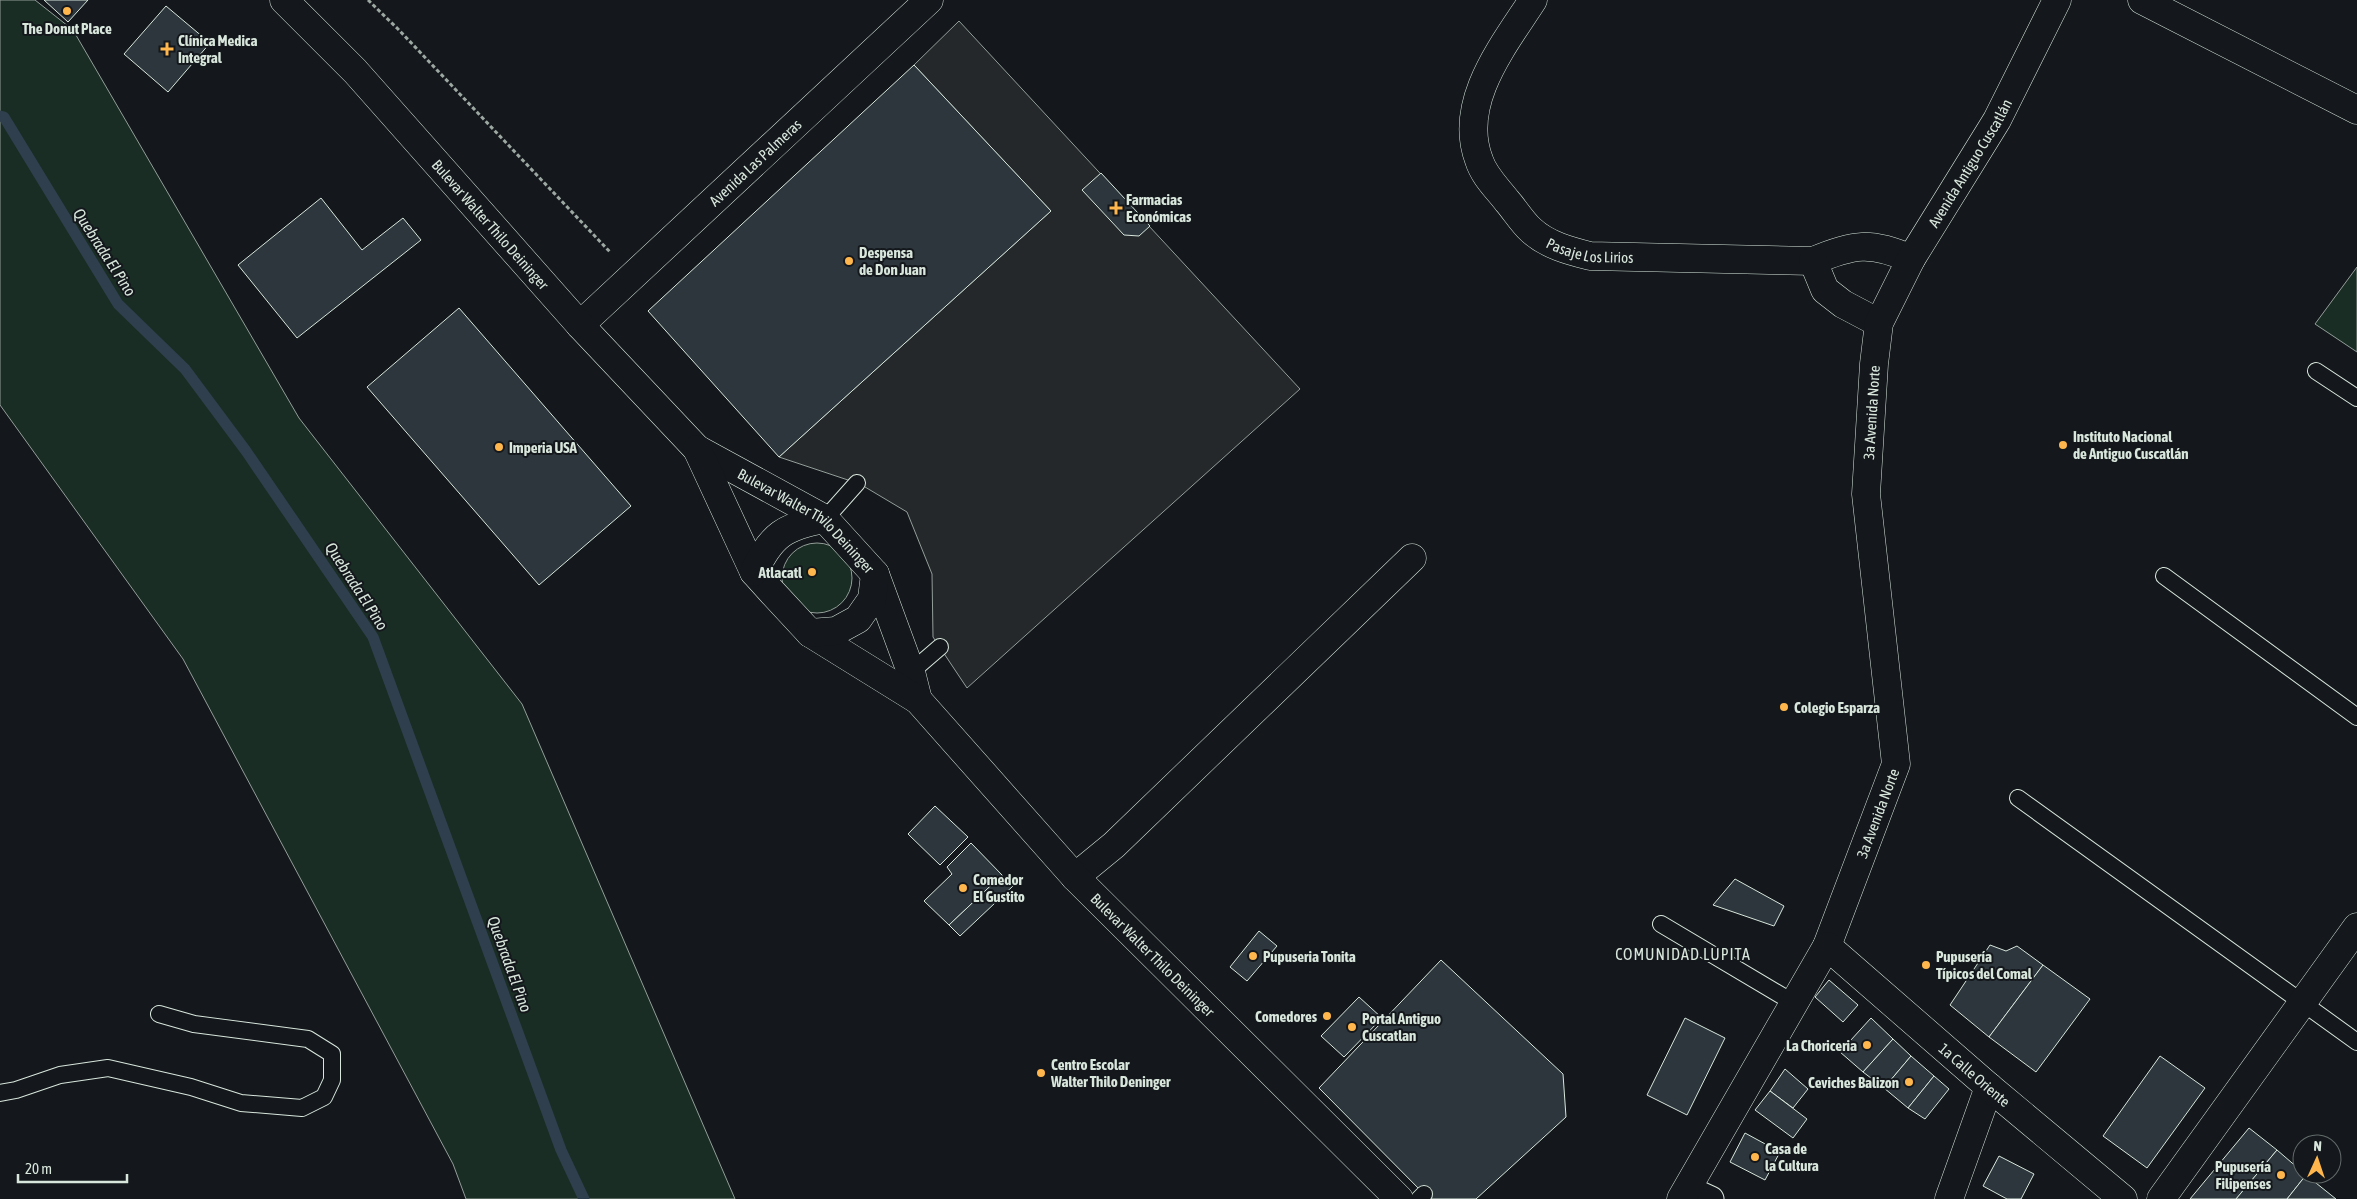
<svg xmlns="http://www.w3.org/2000/svg" width="2357" height="1199" font-family="'Asap Condensed',sans-serif">
  <rect width="100%" height="100%" fill="#14181c"/>
  <g fill="#1a2d24" stroke="#939e99">
    <path d="M0,0h35l38,30 226,388 223,286 213,495h-269l-13,-35 -270,-505 -183,-254z"/>
    <path d="M2357,267v85l-42,-28z"/>
    <circle cx="817" cy="578" r="35"/>
  </g>
  <path fill="#24282b" stroke="#939e99" d="M959,21l341,368 -333,299 -34,-51 -1,-63 -25,-62 -47,-28 -81,-27 272,-246 -137,-146z"/>
  <g fill="none" stroke-linecap="round" stroke-linejoin="round">
    <path stroke="#2f3f4d" stroke-width="11" d="M0,116l4,1 114,187 67,65 61,82 127,186 188,513 23,49"/>
  </g>
  <g fill="#2c363c" stroke="#d8e6dc">
    <path d="M44,0h44l-20,22z"/>
    <path d="M166,6l44,37 -42,49 -44,-38z"/>
    <path d="M914,65l137,146 -272,246 -131,-146z"/>
    <path d="M1101,173l49,53 -11,10 -15,-1 -42,-45z"/>
    <path d="M321,198l41,52 41,-32 18,22 -124,98 -59,-73z"/>
    <path d="M459,308l172,198 -92,79 -172,-198z"/>
    <path d="M935,806l33,31 -28,28 -32,-31z"/>
    <path d="M971,843l31,32 -53,50 -25,-24 28,-27 -5,-7z"/>
    <path d="M1002,875l11,11 -53,50 -11,-11z"/>
    <path d="M1735,879l49,27 -10,20 -61,-21z"/>
    <path d="M1259,931l18,15 -30,35 -17,-14z"/>
    <path d="M1990,945l16,6 11,-5 26,19 -54,72 -39,-32z"/>
    <path d="M1441,960l122,114 3,43 -90,82h-47l-110,-111z"/>
    <path d="M2043,965l47,34 -54,73 -47,-35z"/>
    <path d="M1829,980l29,25 -15,17 -28,-25z"/>
    <path d="M1359,997l23,21 -38,39 -23,-21z"/>
    <path d="M1685,1018l40,20 -38,77 -40,-20z"/>
    <path d="M1871,1018l22,21 -30,33 -23,-20z"/>
    <path d="M1893,1039l18,17 -27,32 -21,-16z"/>
    <path d="M1911,1056l23,20 -26,32 -24,-20z"/>
    <path d="M2160,1056l45,32 -58,80 -44,-32z"/>
    <path d="M1785,1069l23,20 -15,19 -23,-17z"/>
    <path d="M1934,1076l15,13 -24,30 -17,-11z"/>
    <path d="M1770,1091l37,28 -14,19 -38,-28z"/>
    <path d="M2249,1128l28,22 -41,49h-46z"/>
    <path d="M1745,1133l35,19 -15,28 -35,-18z"/>
    <path d="M2277,1150l29,25 -19,24h-51z"/>
    <path d="M1999,1156l35,18 -13,25h-14l-24,-13z"/>
    <path d="M2306,1175l30,24h-49z"/>
  </g>
  <g fill="none" stroke-linecap="round" stroke-linejoin="round">
    <defs>
      <g id="service">
        <path d="M2316,371l41,27"/>
        <path d="M825,519l32,-36"/>
        <path d="M2164,576l193,141"/>
        <path d="M911,672l29,-25"/>
        <path d="M2018,798l339,244"/>
        <path d="M1661,924l133,79"/>
        <path d="M0,1093l16,-3 44,-15 48,-7 83,19 50,16 61,5 22,-11 8,-17v-26l-24,-15 -114,-15 -35,-10"/>
        <path d="M1419,1199l5,-5"/>
      </g>
      <path id="pedestrian" d="M1687,1188l24,11"/>
      <g id="minor">
        <path id="s1" d="M1533,0c-29,45 -76,102 -54,160 5,16 18,28 28,41 8,9 15,21 24,29 16,15 39,21 59,26l223,5c40,-17 58,-20 98,-2"/>
        <path d="M2142,0l215,110"/>
        <path d="M1075,877l39,-32 298,-287"/>
        <path d="M1949,1199l40,-112"/>
        <path d="M2161,1199l196,-272"/>
      </g>
      <g id="tertiary">
        <path d="M1813,261l12,29 18,14 36,19"/>
        <path id="s2" d="M580,325l349,-325"/>
        <path id="s3" d="M1827,946l69,-182 -30,-270 8,-130 5,-41 32,-64 86,-139 60,-120"/>
      </g>
      <g id="secondary">
        <path id="s4" d="M284,0l71,71 225,254 117,124 128,70 50,55 36,98 7,28"/>
        <path id="s5" d="M697,449l57,123 18,20 38,41 108,67 157,177 324,322"/>
        <path d="M754,572c17,-37 31,-46 71,-53"/>
        <path d="M810,633l26,-2 22,-12 14,-20 3,-25"/>
        <path id="s6" d="M1681,1199l146,-253 162,141 134,112"/>
      </g>
    </defs>
    <use href="#service" stroke="#d8e6dc" stroke-width="18"/>
    <use href="#pedestrian" stroke="#d8e6dc" stroke-width="27"/>
    <use href="#minor" stroke="#d8e6dc" stroke-width="29"/>
    <use href="#tertiary" stroke="#d8e6dc" stroke-width="29"/>
    <use href="#secondary" stroke="#d8e6dc" stroke-width="29"/>
    <path stroke="#9da8a2" stroke-width="3" stroke-dasharray="4 2.5" stroke-linecap="butt" d="M368,0l30,29 212,223"/>
    <use href="#service" stroke="#14181c" stroke-width="16"/>
    <use href="#pedestrian" stroke="#14181c" stroke-width="25"/>
    <use href="#minor" stroke="#14181c" stroke-width="28"/>
    <use href="#tertiary" stroke="#14181c" stroke-width="28"/>
    <use href="#secondary" stroke="#14181c" stroke-width="28"/>
  </g>
  <g fill="#ffb74d" stroke="#14181c" stroke-width="2">
    <circle cx="67" cy="11" r="5"/>
    <path d="M164.5 41.5h5v5h5v5h-5v5h-5v-5h-5v-5h5z"/>
    <path d="M1113.5 200.5h5v5h5v5h-5v5h-5v-5h-5v-5h5z"/>
    <circle cx="849" cy="261" r="5"/>
    <circle cx="2063" cy="445" r="5"/>
    <circle cx="499" cy="447" r="5"/>
    <circle cx="812" cy="572" r="5"/>
    <circle cx="1784" cy="707" r="5"/>
    <circle cx="963" cy="888" r="5"/>
    <circle cx="1253" cy="956" r="5"/>
    <circle cx="1926" cy="965" r="5"/>
    <circle cx="1327" cy="1016" r="5"/>
    <circle cx="1352" cy="1027" r="5"/>
    <circle cx="1867" cy="1045" r="5"/>
    <circle cx="1041" cy="1073" r="5"/>
    <circle cx="1909" cy="1082" r="5"/>
    <circle cx="1755" cy="1157" r="5"/>
    <circle cx="2281" cy="1175" r="5"/>
  </g>
  <g text-anchor="middle" dominant-baseline="central" stroke-width="4" stroke-linejoin="round" paint-order="stroke">
    <g font-size="15" font-weight="bold" fill="#d8e6dc" stroke="#14181c" text-anchor="start">
      <text x="67" y="28" text-anchor="middle">The Donut Place</text>
      <text x="178" y="40">Clínica Medica<tspan x="178" dy="17">Integral</tspan></text>
      <text x="1126" y="199">Farmacias<tspan x="1126" dy="17">Económicas</tspan></text>
      <text x="859" y="252">Despensa<tspan x="859" dy="17">de Don Juan</tspan></text>
      <text x="2073" y="436">Instituto Nacional<tspan x="2073" dy="17">de Antiguo Cuscatlán</tspan></text>
      <text x="509" y="447">Imperia USA</text>
      <text x="802" y="572" text-anchor="end">Atlacatl</text>
      <text x="1794" y="707">Colegio Esparza</text>
      <text x="973" y="879">Comedor<tspan x="973" dy="17">El Gustito</tspan></text>
      <text x="1263" y="956">Pupuseria Tonita</text>
      <text x="1936" y="956">Pupusería<tspan x="1936" dy="17">Típicos del Comal</tspan></text>
      <text x="1317" y="1016" text-anchor="end">Comedores</text>
      <text x="1362" y="1018">Portal Antiguo<tspan x="1362" dy="17">Cuscatlan</tspan></text>
      <text x="1857" y="1045" text-anchor="end">La Choriceria</text>
      <text x="1051" y="1064">Centro Escolar<tspan x="1051" dy="17">Walter Thilo Deninger</tspan></text>
      <text x="1899" y="1082" text-anchor="end">Ceviches Balizon</text>
      <text x="1765" y="1148">Casa de<tspan x="1765" dy="17">la Cultura</tspan></text>
      <text x="2271" y="1166" text-anchor="end">Pupusería<tspan x="2271" dy="17">Filipenses</tspan></text>
    </g>
    <g font-size="15" fill="#d8e6dc" stroke="#14181c">
      <text stroke="none"><textPath href="#s3" startOffset="822">Avenida Antiguo Cuscatlán</textPath></text>
      <text stroke="none"><textPath href="#s2" startOffset="239">Avenida Las Palmeras</textPath></text>
      <text stroke="none"><textPath href="#s4" startOffset="305">Bulevar Walter Thilo Deininger</textPath></text>
      <text stroke="none"><textPath href="#s1" startOffset="328">Pasaje Los Lirios</textPath></text>
      <text stroke="none"><textPath href="#s3" startOffset="548">3a Avenida Norte</textPath></text>
      <text stroke="none"><textPath href="#s4" startOffset="742">Bulevar Walter Thilo Deininger</textPath></text>
      <text stroke="none"><textPath href="#s3" startOffset="142">3a Avenida Norte</textPath></text>
      <text stroke="none"><textPath href="#s5" startOffset="692">Bulevar Walter Thilo Deininger</textPath></text>
      <text stroke="none"><textPath href="#s6" startOffset="488">1a Calle Oriente</textPath></text>
    </g>
    <g font-size="16" font-style="italic" fill="#d8e6dc" stroke="#14181c">
      <text transform="translate(105 252) rotate(57)">Quebrada El Pino</text>
      <text transform="translate(357 586) rotate(57)">Quebrada El Pino</text>
      <text transform="translate(510 964) rotate(70)">Quebrada El Pino</text>
    </g>
    <g font-size="16" letter-spacing="1" fill="#d8e6dc" stroke="#14181c">
      <text x="1683" y="954">COMUNIDAD LUPITA</text>
    </g>
  </g>
  <g transform="translate(2317 1159) rotate(3)"><circle r="24" fill="#14181c" stroke="#626a69"/>
  <path d="M0-4L9 19L0 12L-9 19Z" fill="#ffb74d"/>
  <text y="-8" font-size="14" font-weight="bold" text-anchor="middle" fill="#d8e6dc">N</text>
  </g>
  <path d="M18 1174v8h109v-8" fill="none" stroke="#d8e6dc" stroke-width="2.5"/>
  <text x="25" y="1174" font-size="15" fill="#d8e6dc" stroke="#14181c" stroke-width="4" paint-order="stroke">20 m</text>
</svg>
